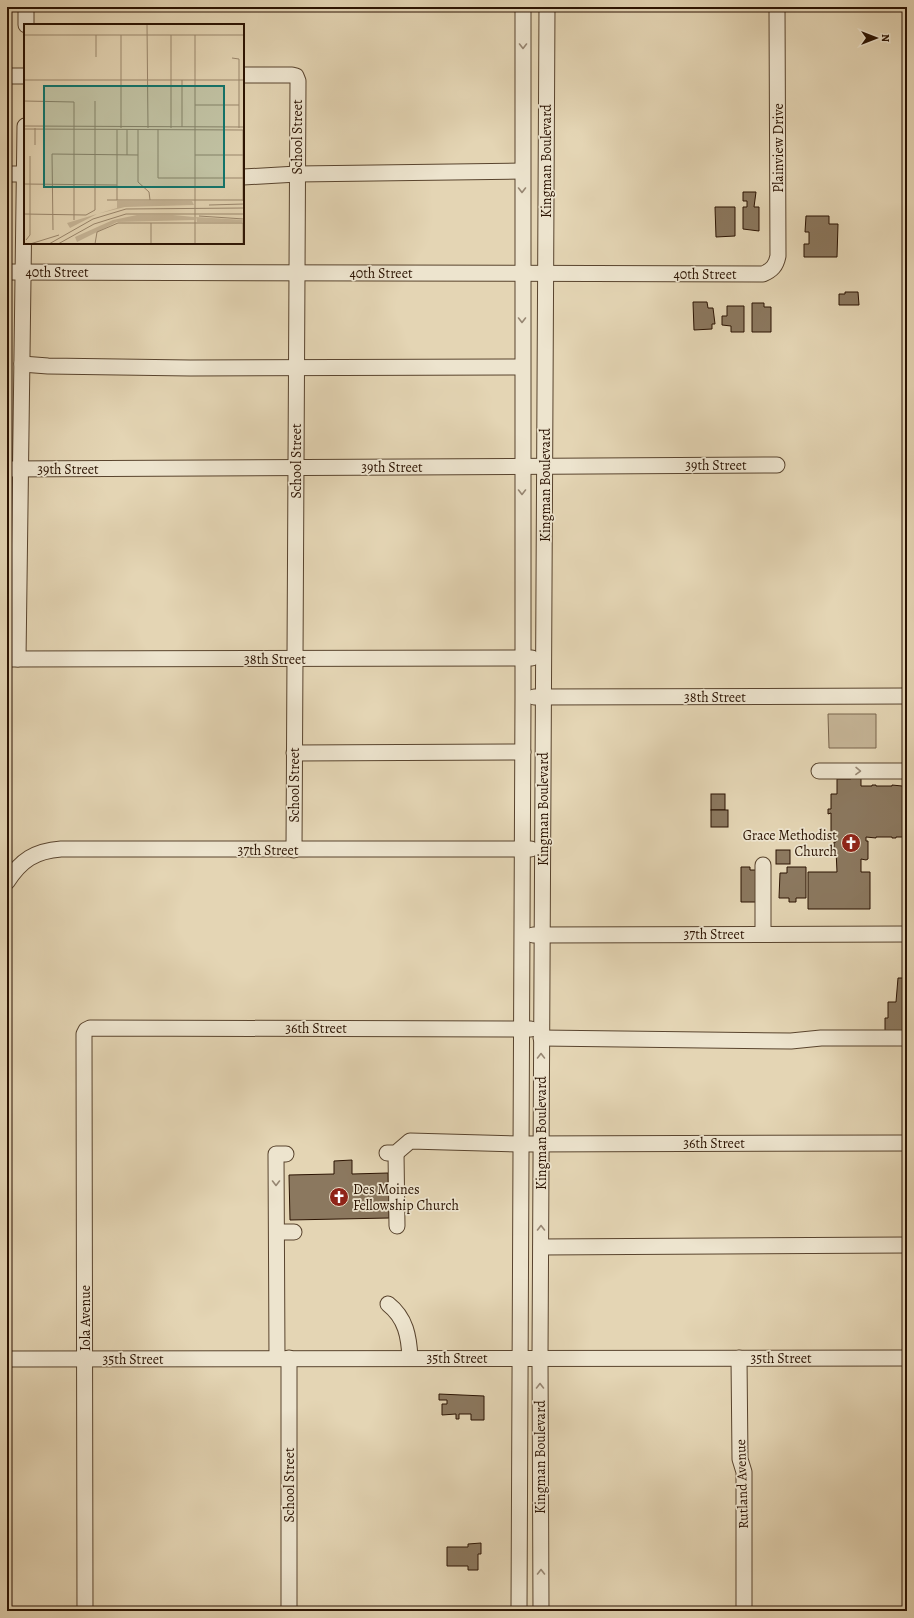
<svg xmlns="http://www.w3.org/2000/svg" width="914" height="1618" font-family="Alegreya,serif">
  <rect width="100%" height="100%" fill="#e4d5b4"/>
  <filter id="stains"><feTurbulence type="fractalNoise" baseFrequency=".005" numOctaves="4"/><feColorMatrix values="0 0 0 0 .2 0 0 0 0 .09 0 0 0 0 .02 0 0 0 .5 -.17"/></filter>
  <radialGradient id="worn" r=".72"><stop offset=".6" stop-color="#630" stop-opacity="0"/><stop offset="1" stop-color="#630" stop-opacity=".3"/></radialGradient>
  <path fill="#c5b496" stroke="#78644c" d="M828,714h48v34h-47z"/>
  <g fill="#8b785f" stroke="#2b1302">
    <path d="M743,192h13l-2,15h5v24l-16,-2v-22h4v-6h-4z"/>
    <path d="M715,207h20v29l-19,1z"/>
    <path d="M806,216h23v8h9l-1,33h-33v-13h5v-12h-4z"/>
    <path d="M845,292h13l1,13h-20v-11h6z"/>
    <path d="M693,302h14l1,6h5l2,16h-3v5l-18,1z"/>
    <path d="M752,303h12v4h7v25h-19z"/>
    <path d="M727,306h17v26h-13v-6l-9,-1v-9h5z"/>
    <path d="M853,775h6l2,4v7h11v-1h4v1h16v-1l10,1 5,6v39l-5,6h-6v1h-4v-1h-16v1l-10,-1v4h2v18l-2,1 -5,-1v13h9v37h-62v-37h29l-1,-22h-2v-8h2v-5l-5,-4v-20l-3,1v-5h3v-15h6v-15h14z"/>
    <rect x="711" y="794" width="14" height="16"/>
    <rect x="711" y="810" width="17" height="17"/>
    <rect x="776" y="850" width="14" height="14"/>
    <path d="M741,867h9v3h7v32h-16z"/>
    <path d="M787,867h19v31h-10v4h-7v-4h-10l1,-25h7z"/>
    <path d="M898,978h9v55h-22v-15h3v-16h8z"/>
    <path d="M352,1160v14l36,-1 1,45 -99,2 -1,-45 45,-1v-13z"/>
    <path d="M439,1394l45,2v24h-13v-6h-12v5h-3v-5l-14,1v-11h5v-4h-8z"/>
    <path d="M481,1543v11h-3v16h-10v-4h-21v-19h21v-3z"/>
  </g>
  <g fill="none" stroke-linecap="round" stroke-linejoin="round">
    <defs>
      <g id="minor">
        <path d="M26,25v-18"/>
        <path d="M243,75h49l4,1 2,5 -4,769"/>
        <path d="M7,76h18"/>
        <path d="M7,174h18"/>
        <path d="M243,177l54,-3 225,-3"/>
        <path d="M7,272l756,2c9,-4 13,-8 15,-18l-1,-249"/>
        <path d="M22,364l26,2 142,2 332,-1"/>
        <path d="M7,469l770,-4"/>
        <path d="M7,659l525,-1"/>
        <path d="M18,659l7,-533"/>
        <path d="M534,697l373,-1"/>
        <path d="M294,753l229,-1"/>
        <path d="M819,771h88"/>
        <path d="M7,882c14,-22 28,-31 54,-33h470"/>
        <path d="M763,934v-69"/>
        <path d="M533,935l374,-1"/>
        <path d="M541,1038l250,3 30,-3h86"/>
        <path d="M387,1153h9l14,-12 110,3 387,-1"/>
        <path d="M396,1153l1,73"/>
        <path d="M277,1232h17"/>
        <path d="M541,1247l366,-2"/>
        <path d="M388,1304c18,14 21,33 22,54"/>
        <path d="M277,1358l-1,-204h10"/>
        <path d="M739,1358l1,101 4,13v139"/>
        <path d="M7,1359l900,-1"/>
        <path d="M85,1611l-1,-577 2,-4 4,-2 441,1"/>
        <path d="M289,1611v-253"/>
        <path d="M519,1611l4,-914v-690"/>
        <path d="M541,1611l-1,-253 7,-1351"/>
      </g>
    </defs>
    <use href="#minor" stroke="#59442e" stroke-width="17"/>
    <use href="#minor" stroke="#ede4ce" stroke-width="15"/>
  </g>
  <defs><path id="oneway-chevron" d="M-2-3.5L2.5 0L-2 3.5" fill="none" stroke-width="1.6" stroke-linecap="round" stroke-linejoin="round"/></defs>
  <g stroke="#968672">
    <use href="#oneway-chevron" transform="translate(523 46) rotate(90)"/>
    <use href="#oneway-chevron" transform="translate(522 190) rotate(90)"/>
    <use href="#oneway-chevron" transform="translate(522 320) rotate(90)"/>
    <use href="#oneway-chevron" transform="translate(522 492) rotate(90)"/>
    <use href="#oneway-chevron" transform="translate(858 771) rotate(1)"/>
    <use href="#oneway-chevron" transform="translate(541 1056) rotate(-90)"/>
    <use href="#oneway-chevron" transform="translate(276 1183) rotate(90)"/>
    <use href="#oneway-chevron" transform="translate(541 1228) rotate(-90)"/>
    <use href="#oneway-chevron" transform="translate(540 1386) rotate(-90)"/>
    <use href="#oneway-chevron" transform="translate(541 1572) rotate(-90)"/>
  </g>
  <defs>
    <symbol id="church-disc" viewBox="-11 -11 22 22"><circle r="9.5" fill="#8f2418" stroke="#ede4ce"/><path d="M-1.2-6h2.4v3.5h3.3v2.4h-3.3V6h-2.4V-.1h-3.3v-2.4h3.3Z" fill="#fff"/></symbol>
  </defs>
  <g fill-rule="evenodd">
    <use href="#church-disc" x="840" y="832" width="22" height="22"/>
    <use href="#church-disc" x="328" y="1186" width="22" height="22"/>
  </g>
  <g text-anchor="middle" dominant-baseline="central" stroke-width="3.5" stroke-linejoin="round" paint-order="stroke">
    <g font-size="14" fill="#2b1302" stroke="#ede4ce">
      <text transform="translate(297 137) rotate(-90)">School Street</text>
      <text transform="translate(778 148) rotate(-90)">Plainview Drive</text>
      <text transform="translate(546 161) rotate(-90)">Kingman Boulevard</text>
      <text x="57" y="272">40th Street</text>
      <text x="381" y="273">40th Street</text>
      <text x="705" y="274">40th Street</text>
      <text transform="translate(296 461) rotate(-90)">School Street</text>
      <text x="716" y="465">39th Street</text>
      <text x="392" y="467">39th Street</text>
      <text x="68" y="469">39th Street</text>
      <text transform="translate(545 485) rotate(-90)">Kingman Boulevard</text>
      <text x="275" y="659">38th Street</text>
      <text x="715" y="697">38th Street</text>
      <text transform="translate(294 785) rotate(-90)">School Street</text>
      <text transform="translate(543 809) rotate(-90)">Kingman Boulevard</text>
      <text x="268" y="850">37th Street</text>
      <text x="714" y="934">37th Street</text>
      <text x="316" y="1028">36th Street</text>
      <text transform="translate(541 1133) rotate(-90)">Kingman Boulevard</text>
      <text x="714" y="1143">36th Street</text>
      <text transform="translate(85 1318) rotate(-90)">Iola Avenue</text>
      <text x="457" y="1358">35th Street</text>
      <text x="781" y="1358">35th Street</text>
      <text x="133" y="1359">35th Street</text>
      <text transform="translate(540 1457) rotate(-90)">Kingman Boulevard</text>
      <text transform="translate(742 1484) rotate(-92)">Rutland Avenue</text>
      <text transform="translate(289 1485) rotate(-90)">School Street</text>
    </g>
    <g font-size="14" fill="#2b1302" stroke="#ede4ce" text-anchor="end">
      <text x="837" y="835">Grace Methodist<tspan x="837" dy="16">Church</tspan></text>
      <text x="353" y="1189" text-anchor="start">Des Moines<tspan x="353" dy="16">Fellowship Church</tspan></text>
    </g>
  </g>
  <g transform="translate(24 24)">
    <rect width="220" height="220" fill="#e4d5b4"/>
    <path d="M93,177h75l2,4 -69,2 -28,7 -27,14 -3,-5 50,-15zM149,191l21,2v3l-77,2 -40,20 -2,-5 38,-17 24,-5zM172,193l48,3v2h-47z" fill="#c5b496"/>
    <path fill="none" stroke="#9a876d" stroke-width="1" d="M123,0l1,104M0,11h220M97,11v93M147,11v93M171,11v209M72,33v-22M208,34l7,1v69M0,56h220M158,56v47M0,77l50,1v118M171,81h44M0,102l220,1M11,104v17M0,105l220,1M103,105v26M114,105v53l11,10 1,8M134,105v49h86M93,106v70M219,106v71M171,131h48M0,160l93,1M83,176h137M185,181l35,-1M0,190l62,1 9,-5v-109M175,192l45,3M127,199v21M29,206l-1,-76 86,1M2,216l4,-5v-79M6,220l29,-9M25,220l44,-25 33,-10 118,-1M34,220l36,-20 32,-10h118M71,220l2,-12 21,-9h126M219,220v-21"/>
    <path fill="#0f766e" fill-opacity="0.15" stroke="#0f766e" stroke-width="2" d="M20,62h180v101h-180z"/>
    <rect width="220" height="220" fill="none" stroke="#2b1302" stroke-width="2"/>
  </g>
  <rect width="914" height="1618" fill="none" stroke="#e4d5b4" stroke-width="24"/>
  <rect x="8" y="8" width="898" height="1602" fill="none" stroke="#2b1302" stroke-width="2"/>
  <rect x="12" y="12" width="890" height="1594" fill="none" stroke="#2b1302"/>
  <g transform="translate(876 38) rotate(90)" stroke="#ede4ce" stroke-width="3" paint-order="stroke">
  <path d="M0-3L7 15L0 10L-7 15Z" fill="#2b1302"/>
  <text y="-6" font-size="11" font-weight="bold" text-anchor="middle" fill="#2b1302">N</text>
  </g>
  <rect width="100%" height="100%" filter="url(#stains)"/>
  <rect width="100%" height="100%" fill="url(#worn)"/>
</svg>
